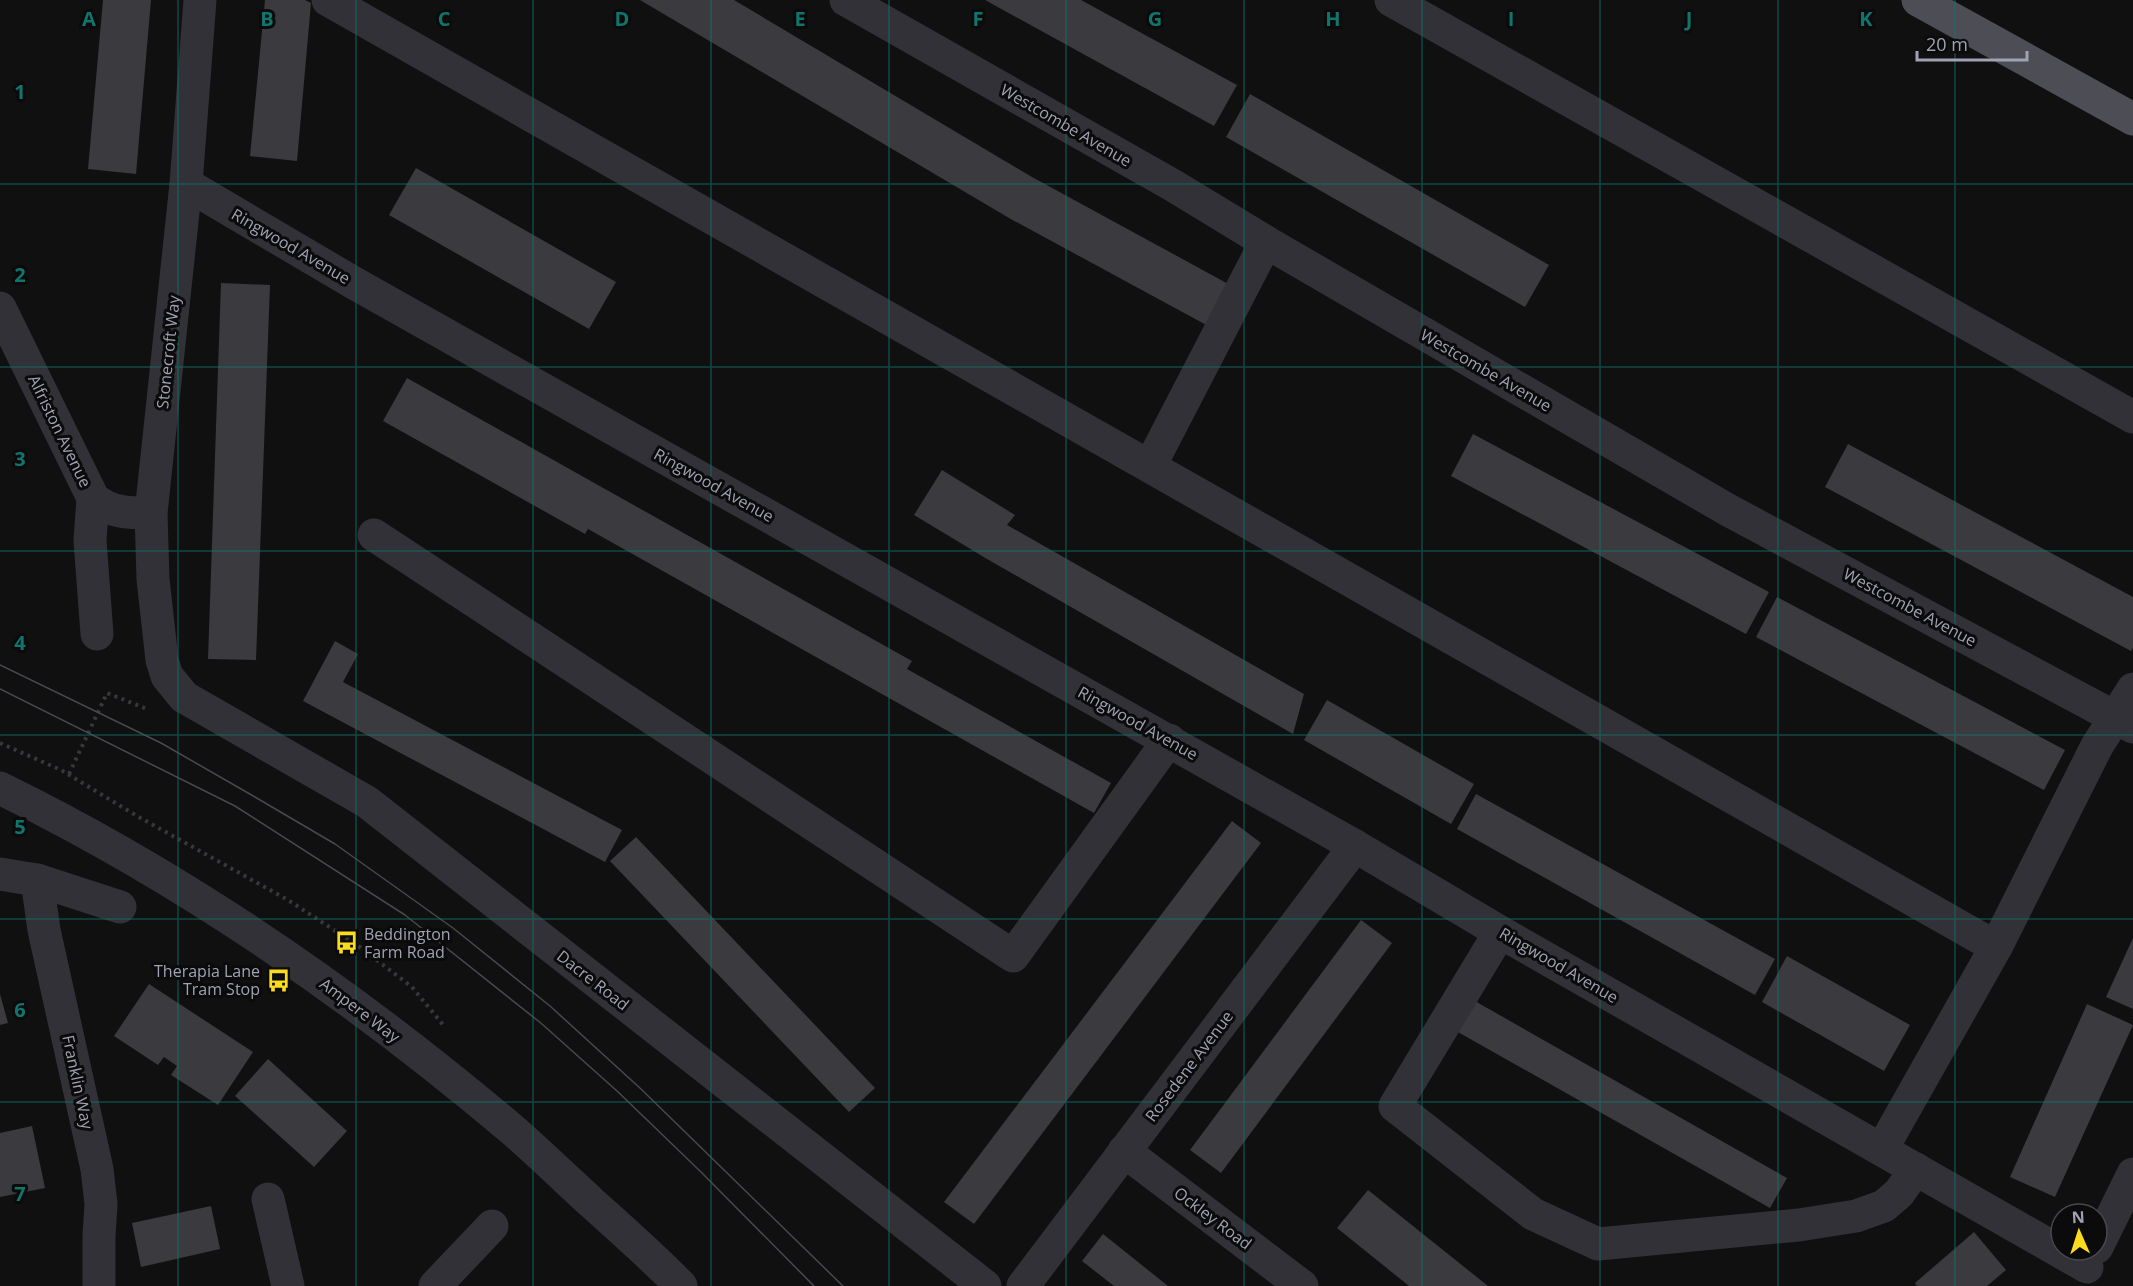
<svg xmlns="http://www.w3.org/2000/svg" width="2133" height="1286" font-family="'Open Sans',sans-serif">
  <rect width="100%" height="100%" fill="#101011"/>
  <g fill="#3a3a3f">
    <path d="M103,0h48l-15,174 -48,-5z"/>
    <path d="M265,0h40l6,3 -14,158 -47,-5z"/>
    <path d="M640,0h94l298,177 200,109 -22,41 -201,-109z"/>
    <path d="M985,0h96l156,85 -23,41z"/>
    <path d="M1250,94l299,171 -24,42 -299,-170z"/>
    <path d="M416,168l200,114 -27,47 -200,-114z"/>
    <path d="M221,283l49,2 -14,375 -48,-1z"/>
    <path d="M407,378l505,283 -5,8 204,114 -17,30 -506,-284 -3,5 -202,-113z"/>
    <path d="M1473,434l296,158 -23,42 -295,-158z"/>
    <path d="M1848,444l285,153v51l-2,3 -306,-164z"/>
    <path d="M942,470l73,45 -8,10 297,169 -11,40 -306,-175 -73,-44z"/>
    <path d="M1777,597l288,153 -21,40 -288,-153z"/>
    <path d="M335,641l23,13 -15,28 279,148 -17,32 -302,-161z"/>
    <path d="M1327,700l147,84 -23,40 -147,-84z"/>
    <path d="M1476,794l299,165 -20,36 -298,-166z"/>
    <path d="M1232,821l29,22 -287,381 -30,-22z"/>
    <path d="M636,837l239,251 -26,24 -239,-251z"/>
    <path d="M1361,920l31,23 -171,230 -31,-23z"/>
    <path d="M2133,938v71l-27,-12z"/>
    <path d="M1787,956l123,69 -26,46 -122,-69z"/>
    <path d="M149,984l104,68 -35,53 -47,-30 6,-9 -13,-9 -6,8 -44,-29z"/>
    <path d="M0,994l8,29 -8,2z"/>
    <path d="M1466,996l321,182 -17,30 -321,-181z"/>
    <path d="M2087,1004l46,21 -78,172 -45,-20z"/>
    <path d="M268,1059l79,72 -33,36 -79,-71z"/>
    <path d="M32,1126l13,62 -45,9v-64z"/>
    <path d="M1368,1190l120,96h-79l-72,-58z"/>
    <path d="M211,1206l9,43 -79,18 -9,-44z"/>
    <path d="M1974,1232l32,38 -19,16h-70l-2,-3z"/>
    <path d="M1103,1234l65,52h-54l-32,-25z"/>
  </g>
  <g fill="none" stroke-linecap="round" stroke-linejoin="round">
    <g stroke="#37373e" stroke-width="4" stroke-dasharray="3 4.5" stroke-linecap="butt">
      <path d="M0,743l61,27 76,46 151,84 69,45 55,42 32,39"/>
      <path d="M69,774l38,-81 40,16"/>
    </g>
    <g stroke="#313137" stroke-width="33">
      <path d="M200,0l-14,184 -35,329 2,66 9,81 5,16 17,21 183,105 618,484"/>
      <path d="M328,0l1668,947"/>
      <path d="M846,0l328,186 92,56 462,268 405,217"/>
      <path d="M1391,0l742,417"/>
      <path d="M186,184l168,99 1001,563 145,86 587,335"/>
      <path d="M0,308l93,190c17,15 36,15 58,15"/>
      <path d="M1150,466l116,-224"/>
      <path d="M93,498l-3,43 7,93"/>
      <path d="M374,535l639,421 156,-216"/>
      <path d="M0,788c186,91 357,210 515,344 26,23 51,47 77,71 30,27 61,54 89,83"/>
      <path d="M0,874l37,6 83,27"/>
      <path d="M37,880l7,50 53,239 4,35 -2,32v50"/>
      <path d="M1500,932l-105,174 138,108 65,30 201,-19 57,-9 28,-10 15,-13 17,-24"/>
      <path d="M1882,1149l114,-202 101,-201 36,-57"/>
      <path d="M1124,1151l178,135"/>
      <path d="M268,1199l20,87"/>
      <path d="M2097,1247l36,-73"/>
      <path d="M435,1286l57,-60"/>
      <path d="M1023,1286l332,-440"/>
    </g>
    <path stroke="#4d4d56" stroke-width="33" d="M1918,0l215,119"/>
    <g stroke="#484850" stroke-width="1.5">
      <path d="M0,665l161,78 94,54 80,47 118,84 97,78 91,83 202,197"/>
      <path d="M0,689l235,117 170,109 137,109 75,67 83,80 114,115"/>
    </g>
  </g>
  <path fill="none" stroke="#0f766e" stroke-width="1.5" stroke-opacity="0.55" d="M178,0v1286M356,0v1286M533,0v1286M711,0v1286M889,0v1286M1066,0v1286M1244,0v1286M1422,0v1286M1600,0v1286M1778,0v1286M1955,0v1286M0,184h2133M0,367h2133M0,551h2133M0,735h2133M0,919h2133M0,1102h2133"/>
  <defs>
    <symbol id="bus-bare" viewBox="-9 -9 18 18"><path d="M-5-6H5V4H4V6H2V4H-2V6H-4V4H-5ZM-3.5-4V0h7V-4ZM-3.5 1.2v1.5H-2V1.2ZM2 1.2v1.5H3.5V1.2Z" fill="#fbdb1e" stroke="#0b0b0c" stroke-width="2.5" paint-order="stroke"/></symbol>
  </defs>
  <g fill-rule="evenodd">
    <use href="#bus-bare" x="330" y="926" width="33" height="33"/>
    <use href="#bus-bare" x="262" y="964" width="33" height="33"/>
  </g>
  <g text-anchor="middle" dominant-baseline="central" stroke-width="6" stroke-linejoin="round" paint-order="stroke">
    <g font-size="16" fill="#a0a2b3" stroke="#0b0b0c">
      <text transform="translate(1066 125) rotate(30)">Westcombe Avenue</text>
      <text transform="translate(291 246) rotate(30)">Ringwood Avenue</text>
      <text transform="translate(168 352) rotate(-84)">Stonecroft Way</text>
      <text transform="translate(1486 370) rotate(30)">Westcombe Avenue</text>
      <text transform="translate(60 431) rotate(64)">Alfriston Avenue</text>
      <text transform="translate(714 485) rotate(29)">Ringwood Avenue</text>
      <text transform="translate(1910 607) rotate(28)">Westcombe Avenue</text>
      <text transform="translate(1138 723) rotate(29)">Ringwood Avenue</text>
      <text transform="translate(1559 965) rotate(30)">Ringwood Avenue</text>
      <text transform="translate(593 980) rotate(38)">Dacre Road</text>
      <text transform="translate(360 1010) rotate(37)">Ampere Way</text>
      <text transform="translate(1189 1066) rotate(-53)">Rosedene Avenue</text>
      <text transform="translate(78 1082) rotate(78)">Franklin Way</text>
      <text transform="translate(1213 1218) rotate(37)">Ockley Road</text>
    </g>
    <g font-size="16" fill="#a0a2b3" stroke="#0b0b0c" text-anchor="start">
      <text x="364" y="934">Beddington<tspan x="364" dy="18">Farm Road</tspan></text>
      <text x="260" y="971" text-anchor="end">Therapia Lane<tspan x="260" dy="18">Tram Stop</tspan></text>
    </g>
  </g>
  <g font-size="20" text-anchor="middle" font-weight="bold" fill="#0f766e" stroke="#0b0b0c" stroke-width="6" stroke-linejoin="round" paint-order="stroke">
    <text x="89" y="26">A</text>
    <text x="267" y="26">B</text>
    <text x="444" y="26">C</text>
    <text x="622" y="26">D</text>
    <text x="800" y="26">E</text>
    <text x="978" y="26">F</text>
    <text x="1155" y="26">G</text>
    <text x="1333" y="26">H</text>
    <text x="1511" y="26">I</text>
    <text x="1689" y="26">J</text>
    <text x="1866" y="26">K</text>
    <text x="20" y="99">1</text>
    <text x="20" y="282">2</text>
    <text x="20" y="466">3</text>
    <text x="20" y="650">4</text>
    <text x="20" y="834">5</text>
    <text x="20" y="1017">6</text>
    <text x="20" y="1201">7</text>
  </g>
  <g transform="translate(2079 1232) rotate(357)"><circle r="28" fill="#0b0b0c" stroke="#47474f" stroke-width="1.5"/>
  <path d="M0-4.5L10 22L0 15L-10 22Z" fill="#fbdb1e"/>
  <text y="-9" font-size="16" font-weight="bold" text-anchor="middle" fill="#a0a2b3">N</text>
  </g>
  <path d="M1917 51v9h110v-9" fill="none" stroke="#a0a2b3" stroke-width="3"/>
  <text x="1926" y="51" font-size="18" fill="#a0a2b3" stroke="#0b0b0c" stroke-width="4.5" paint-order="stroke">20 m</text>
</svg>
